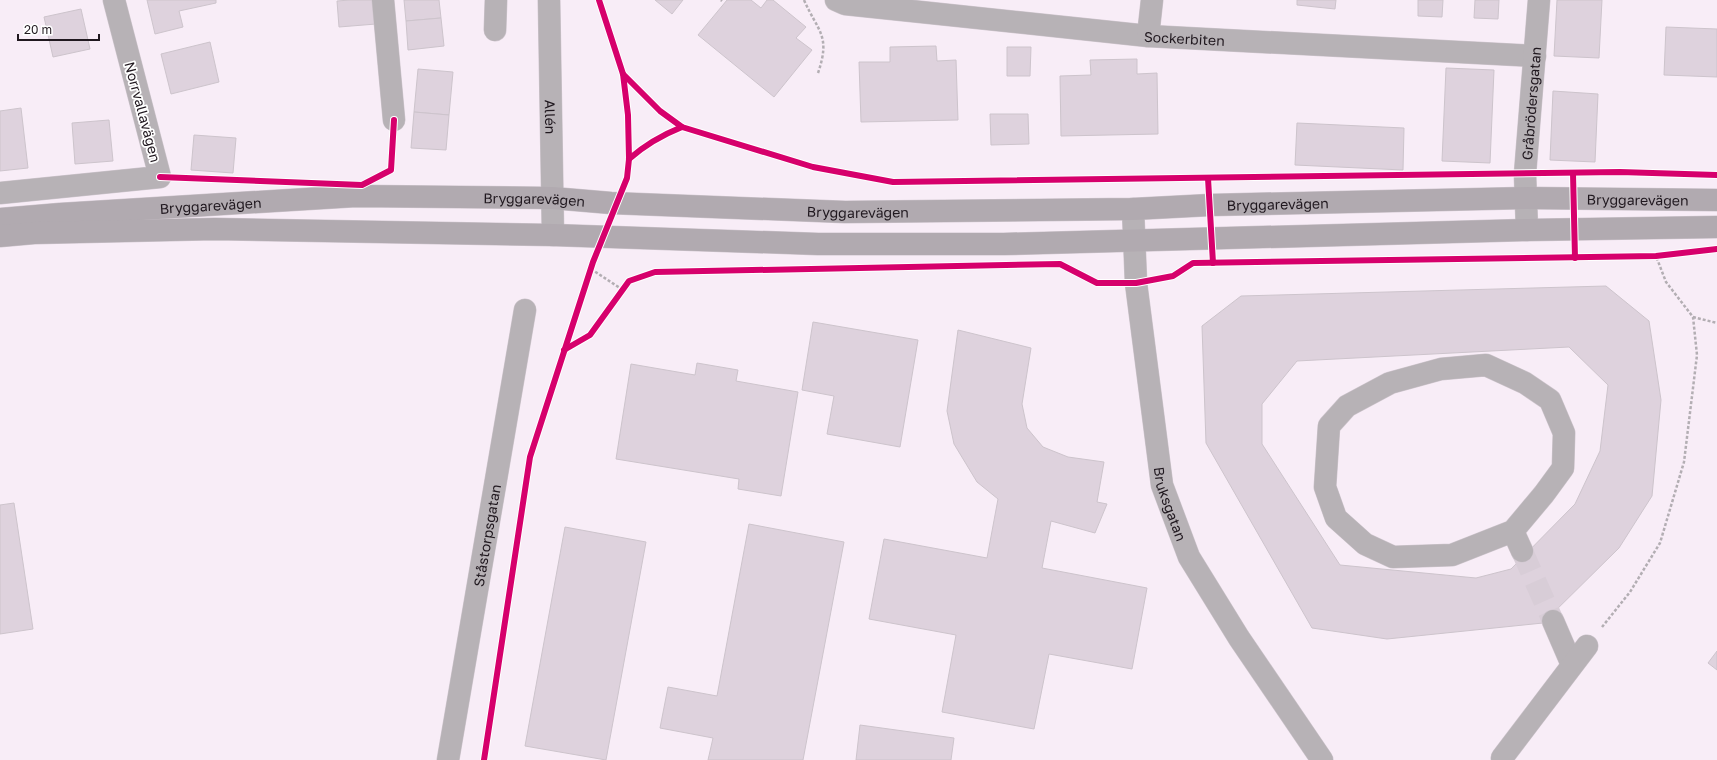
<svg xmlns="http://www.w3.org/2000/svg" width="1717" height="760" font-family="'Golos Text',sans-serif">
  <rect width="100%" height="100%" fill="#f8edf7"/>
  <g fill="#ded2dd" stroke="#cdc4cc" fill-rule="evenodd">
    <path d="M147,0h69v3l-37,8 4,16 -28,7z"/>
    <path d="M350,0h24l2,24 -37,3 -2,-26z"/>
    <path d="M404,0h35l2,18 -35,3z"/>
    <path d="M655,0h28l-11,14z"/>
    <path d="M727,0h24l10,8 6,-8h6l33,27 -10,11 16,12 -38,47 -76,-62z"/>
    <path d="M1297,0h39l-1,9 -38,-4z"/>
    <path d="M1418,0h25l-1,17 -24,-1z"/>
    <path d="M1475,0h24l-1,19 -24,-1z"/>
    <path d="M1557,0h45l-3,58 -45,-2z"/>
    <path d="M81,9l9,40 -37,8 -9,-40z"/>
    <path d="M441,18l3,28 -36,4 -2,-29z"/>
    <path d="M1666,27l51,2v48l-53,-2z"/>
    <path d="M210,42l9,40 -48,12 -10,-40z"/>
    <path d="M936,46l1,15 19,-1 2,60 -97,2 -2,-60h31v-15z"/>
    <path d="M1007,47h24l-1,29h-23z"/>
    <path d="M1137,59v15l20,-1 1,61 -97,2 -1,-60 31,-1 -1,-15z"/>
    <path d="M1446,68l48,2 -4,93 -48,-2z"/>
    <path d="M418,69l35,3 -4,43 -35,-3z"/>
    <path d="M1553,91l45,3 -3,68 -45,-2z"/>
    <path d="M21,108l7,60 -28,3v-60z"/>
    <path d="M414,112l35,3 -3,35 -35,-2z"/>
    <path d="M990,114h38l1,30 -38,1z"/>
    <path d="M109,120l4,41 -38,3 -3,-41z"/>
    <path d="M1297,123l107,5 -1,42 -108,-5z"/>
    <path d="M194,135l42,3 -3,35 -42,-3z"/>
    <path d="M1606,286l43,35 12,79 -9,96 -33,52 -76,75 -156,16 -75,-11 -106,-185 -4,-117 39,-30zM1569,347l39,38 -8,66 -25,53 -64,65 -35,9 -136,-13 -78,-121v-40l35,-43z"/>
    <path d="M813,322l105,18 -18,107 -73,-13 7,-38 -32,-6z"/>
    <path d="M958,330l73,18 -9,56 5,24 16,19 25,10 36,5 -7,40 10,2 -12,29 -44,-12 -9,47 105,20 -15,81 -83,-15 -15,75 -92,-17 14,-77 -87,-16 15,-80 103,19 11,-59 -21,-17 -23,-38 -7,-33z"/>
    <path d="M697,363l41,7 -2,11 62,11 -17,104 -43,-7 1,-10 -123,-20 15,-95 64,11z"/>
    <path d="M14,503l19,126 -33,5v-129z"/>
    <path d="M749,524l95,18 -41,218h-95l5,-22 -53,-10 8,-41 49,9z"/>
    <path d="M565,527l81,15 -40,218 -81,-14z"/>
    <path d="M1717,651v19l-9,-7z"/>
    <path d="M860,725l94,13 -3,22h-95z"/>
  </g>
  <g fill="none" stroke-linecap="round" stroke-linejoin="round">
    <path stroke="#d8cdd7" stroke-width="22" stroke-dasharray="22 11" stroke-linecap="butt" d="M1522,551l31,70"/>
    <defs>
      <g id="minor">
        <path d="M383,0l11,120"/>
        <path id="s1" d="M549,0l4,235"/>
        <path id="s2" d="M836,0l9,4 303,32 387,20"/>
        <path d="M495,30l1,-30"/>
        <path d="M1148,36l4,-36"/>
        <path d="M0,193l160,-16 -46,-177"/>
        <path id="s3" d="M1133,209l3,74 26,202 27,72 50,81 83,122"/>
        <path id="s4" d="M1527,230l-2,-56 14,-174"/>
        <path d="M1513,531l31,-37 19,-26 1,-35 -14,-33 -25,-17 -39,-18 -45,4 -51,14 -43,23 -18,20 -4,61 11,31 29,26 28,13 59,-2 61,-24 9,20"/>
        <path d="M1553,621l19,44"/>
        <path d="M1502,758l85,-112"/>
        <path id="s5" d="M448,760l77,-450"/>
      </g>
      <g id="major">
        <path id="s6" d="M0,219l60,-5 296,-18 196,2 59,5 234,9 288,-3 77,-4 316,-7 191,2"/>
        <path d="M0,236l34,-3 181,-4 338,6 265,9h186l523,-14 190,-3"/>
      </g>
    </defs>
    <use href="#minor" stroke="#d0c7cf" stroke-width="23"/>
    <use href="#major" stroke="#d0c7cf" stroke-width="23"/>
    <g stroke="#b3aeb3" stroke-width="2.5" stroke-dasharray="3 2" stroke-linecap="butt">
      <path d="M721,0l1,1"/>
      <path d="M804,0c14,32 27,35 14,73"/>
      <path d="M591,269l32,21"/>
      <path d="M1693,317l24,6"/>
      <path d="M1602,627l28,-35 30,-49 24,-81 13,-107 -4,-38 -27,-35 -10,-26"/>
    </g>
    <use href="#minor" stroke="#b7b2b6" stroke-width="22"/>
    <use href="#major" stroke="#b1aab0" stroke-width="22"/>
    <defs>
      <g id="cycleway">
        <path d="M623,74l37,37 22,16 131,40 80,15 727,-10 97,3"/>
        <path d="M629,159c16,-14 33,-24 53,-32"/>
        <path d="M1573,173l2,85"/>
        <path d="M160,177l202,8 29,-15 3,-50"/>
        <path d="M1208,178l5,85"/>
        <path d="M564,350l26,-15 39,-54 26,-9 405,-8 37,19h39l37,-7 20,-13 463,-7 61,-7"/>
        <path d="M484,760l46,-303 63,-195 34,-84 2,-19 -1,-44 -5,-41 -24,-74"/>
      </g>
    </defs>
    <use href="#cycleway" stroke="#fff" stroke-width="8"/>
    <use href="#cycleway" stroke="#d6006c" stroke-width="6"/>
  </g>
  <g text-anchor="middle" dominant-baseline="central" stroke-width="3.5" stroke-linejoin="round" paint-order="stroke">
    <g font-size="14" fill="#20181f" stroke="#fff">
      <text stroke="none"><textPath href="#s2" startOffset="351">Sockerbiten</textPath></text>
      <text stroke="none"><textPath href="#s4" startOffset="127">Gråbrödersgatan</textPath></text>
      <text transform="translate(143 112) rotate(75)">Norrvallavägen</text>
      <text stroke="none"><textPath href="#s1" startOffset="117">Allén</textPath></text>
      <text stroke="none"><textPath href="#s6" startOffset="535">Bryggarevägen</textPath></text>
      <text stroke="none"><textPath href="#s6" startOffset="1639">Bryggarevägen</textPath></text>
      <text stroke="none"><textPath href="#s6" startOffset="1279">Bryggarevägen</textPath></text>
      <text stroke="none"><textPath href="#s6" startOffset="211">Bryggarevägen</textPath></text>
      <text stroke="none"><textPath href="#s6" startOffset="859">Bryggarevägen</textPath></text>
      <text stroke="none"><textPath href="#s3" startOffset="298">Bruksgatan</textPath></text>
      <text stroke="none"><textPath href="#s5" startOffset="228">Ståstorpsgatan</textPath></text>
    </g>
  </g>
  <path d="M18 34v6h81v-6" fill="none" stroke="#20181f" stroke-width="2"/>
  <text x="24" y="34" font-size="12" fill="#20181f" stroke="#ffffff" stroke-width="3" paint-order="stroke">20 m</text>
</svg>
